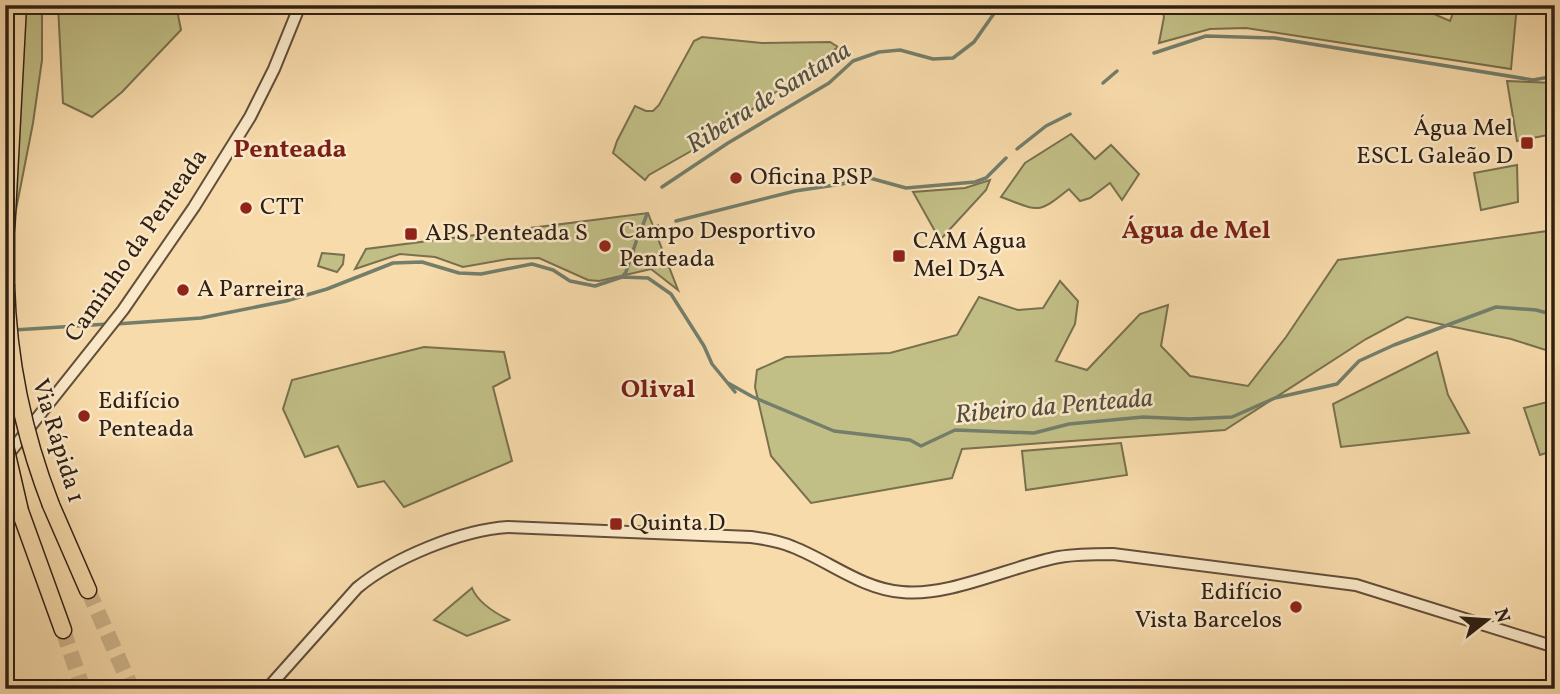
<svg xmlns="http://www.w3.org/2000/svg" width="1560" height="694" font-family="Vollkorn,serif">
  <rect width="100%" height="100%" fill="#f8dbab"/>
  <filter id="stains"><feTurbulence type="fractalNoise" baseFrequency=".00286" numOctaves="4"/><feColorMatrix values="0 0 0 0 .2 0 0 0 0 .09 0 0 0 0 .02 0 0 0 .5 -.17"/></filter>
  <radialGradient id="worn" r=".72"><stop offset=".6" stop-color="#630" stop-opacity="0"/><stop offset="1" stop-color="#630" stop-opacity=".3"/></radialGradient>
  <g fill="#c2bf86" stroke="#79704e" stroke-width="2">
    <path d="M25,5h17v55l-9,63 -18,92z"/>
    <path d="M58,5h118l5,25 -59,62 -30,25 -29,-14z"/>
    <path d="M1161,5h262l-1,4 28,12 6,-16h61l-6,64 -265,-41 -36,1 -51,14 5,-26z"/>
    <path d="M702,37l60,6 68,-1 8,5 -131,95 -58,33 -4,5 -32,-27 4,-12 18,-35 11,5h7l6,-6 35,-64z"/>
    <path d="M1507,81l48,2v36l-7,1v15l-31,6z"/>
    <path d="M1071,134l24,25 16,-14 28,29 -17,26 -12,-17 -20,15 -10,3 -11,-12c-32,26 -30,22 -68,8l24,-34z"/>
    <path d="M1517,165l1,37 -37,8 -7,-37z"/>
    <path d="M990,180l-4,10 -46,50 -27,-48 52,-4z"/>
    <path d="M648,213l30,77 -27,-21 -52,12 -11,-1 -49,-22 -31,1 -45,8 -28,-10 -35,-3 -45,15 11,-20z"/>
    <path d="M1555,230v123l-44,-14 -104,-22 -41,22 -141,91 -263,19 -10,29 -141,25 -40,-47 -16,-69 2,-17 29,-13 104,-4 67,-18 22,-38 39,13 25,-2 17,-27 18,20 -3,23 -19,37 31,9 53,-56 28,-9 -7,41 29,30 58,10 38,-49 52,-77z"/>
    <path d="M322,253l22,2 -1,9 -6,8 -19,-6z"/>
    <path d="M424,347l80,5 6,26 -17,9 19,74 -108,46 -20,-26 -26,6 -20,-41 -33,11 -22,-48 9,-29z"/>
    <path d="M1437,352l11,43 21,38 -128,14 -8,-43z"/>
    <path d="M1555,400v50l-15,5 -16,-47z"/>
    <path d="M1121,443l6,32 -101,15 -4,-39z"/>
    <path d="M472,588c6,15 23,25 37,32l-42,16 -33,-16z"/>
  </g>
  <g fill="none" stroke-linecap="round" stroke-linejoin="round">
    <g stroke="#737e6b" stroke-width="3.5">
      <path d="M1154,53l52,-17 69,2 258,42 22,-4"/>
      <path d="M1103,83l14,-12"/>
      <path d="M1017,149l29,-23 24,-12"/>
      <path d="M662,187l66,-44 101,-60 24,-22 26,-9 21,-2 33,9 20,-1 21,-16 26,-37"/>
      <path d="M676,221l119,-30 47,-7 24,-7 40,11 69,-6 11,-4 20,-20"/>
      <path d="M638,238l9,-24"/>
      <path d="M622,277l4,-5 11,-33 21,-13"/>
      <path d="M116,324l85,-6 85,-17 41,-12 66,-26 29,-1 37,11 22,1 51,-10 21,6 17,11 25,5 27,-9 26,1 23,16 33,52 8,18 23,28 -7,-9 25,14 81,34 76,9 11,6 34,-16 79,3 35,-9 74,-7 46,2 43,-2 43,-19 62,-14 22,-23 35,-16 102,-38 40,3 19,5"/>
      <path d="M14,330l94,-6"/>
    </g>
    <g stroke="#d0b68d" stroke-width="16" stroke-dasharray="16 8" stroke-linecap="butt">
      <path d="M88,590l44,99"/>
      <path d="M63,630l20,59"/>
    </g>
    <defs>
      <g id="tertiary">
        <path d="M7,456l116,-146 71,-103 56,-90 24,-48 26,-64"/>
        <path d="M267,689l90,-101c36,-30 104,-58 151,-61l243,10c15,2 28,4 42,10 36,14 69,42 109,45 48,5 109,-26 157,-35 18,-3 36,-3 54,-3l243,31 199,62"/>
      </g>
      <g id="trunk">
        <path d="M6,285v-52l12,-228"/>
        <path d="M51,505l37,85"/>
        <path d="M20,511l43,119"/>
      </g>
    </defs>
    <use href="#tertiary" stroke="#624f3a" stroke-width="14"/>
    <use href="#trunk" stroke="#302015" stroke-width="19"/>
    <use href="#tertiary" stroke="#fae8c8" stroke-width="10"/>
    <use href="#trunk" stroke="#f8dbab" stroke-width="16"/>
    <defs>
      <g id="trunk-bridge">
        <path d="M6,285c2,76 17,148 45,220"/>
        <path d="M5,446l15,65"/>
      </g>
    </defs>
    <use href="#trunk-bridge" stroke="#302015" stroke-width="19" stroke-linecap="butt"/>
    <use href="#trunk-bridge" stroke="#f8dbab" stroke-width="16"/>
  </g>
  <g fill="#8f2418" stroke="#fae8c8" stroke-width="2.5">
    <rect x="1520" y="136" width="14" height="14" rx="3.5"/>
    <circle cx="736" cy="178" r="7"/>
    <circle cx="246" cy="208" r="7"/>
    <rect x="404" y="227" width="14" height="14" rx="3.5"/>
    <circle cx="605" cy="246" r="7"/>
    <rect x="892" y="249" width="14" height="14" rx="3.5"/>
    <circle cx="183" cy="290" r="7"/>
    <circle cx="84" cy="416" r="7"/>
    <rect x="609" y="517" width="14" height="14" rx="3.5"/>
    <circle cx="1296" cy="607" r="7"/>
  </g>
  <g text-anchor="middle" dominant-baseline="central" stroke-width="5" stroke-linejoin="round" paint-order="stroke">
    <g font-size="24" fill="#302015" stroke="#fae8c8" text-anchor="start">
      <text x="1513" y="129" text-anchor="end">Água Mel<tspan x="1513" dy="28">ESCL Galeão D</tspan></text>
      <text x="750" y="178">Oficina PSP</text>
      <text x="260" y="208">CTT</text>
      <text x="619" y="232">Campo Desportivo<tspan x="619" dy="28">Penteada</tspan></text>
      <text x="425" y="234">APS Penteada S</text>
      <text x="913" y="242">CAM Água<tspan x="913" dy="28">Mel D3A</tspan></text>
      <text x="197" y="290">A Parreira</text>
      <text x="98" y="402">Edifício<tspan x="98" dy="28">Penteada</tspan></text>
      <text x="630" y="524">Quinta D</text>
      <text x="1282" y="593" text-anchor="end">Edifício<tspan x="1282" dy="28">Vista Barcelos</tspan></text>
    </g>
    <g font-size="24" fill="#302015" stroke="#fae8c8">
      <text transform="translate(137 246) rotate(-55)">Caminho da Penteada</text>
      <text transform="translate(57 441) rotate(73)">Via Rápida 1</text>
    </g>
    <g font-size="26" font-style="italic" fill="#514f40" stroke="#fae8c8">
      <text transform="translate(769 98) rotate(-32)">Ribeira de Santana</text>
      <text transform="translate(1054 407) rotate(-5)">Ribeiro da Penteada</text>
    </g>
    <g font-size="26" font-weight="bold" fill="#7a1f14" stroke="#fae8c8">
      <text x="290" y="150">Penteada</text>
      <text x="1196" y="231">Água de Mel</text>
      <text x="658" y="390">Olival</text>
    </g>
  </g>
  <rect width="1560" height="694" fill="none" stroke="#f8dbab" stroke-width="28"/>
  <rect x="7" y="7" width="1546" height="680" fill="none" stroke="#302015" stroke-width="3.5"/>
  <rect x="14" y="14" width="1532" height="666" fill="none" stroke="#302015" stroke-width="2"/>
  <g transform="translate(1487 620) rotate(73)" stroke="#fae8c8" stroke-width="5" paint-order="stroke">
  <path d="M0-5L12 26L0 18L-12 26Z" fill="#302015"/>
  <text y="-10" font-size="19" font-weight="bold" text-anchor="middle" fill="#302015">N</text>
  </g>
  <rect width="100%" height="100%" filter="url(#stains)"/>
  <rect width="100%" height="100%" fill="url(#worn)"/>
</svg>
